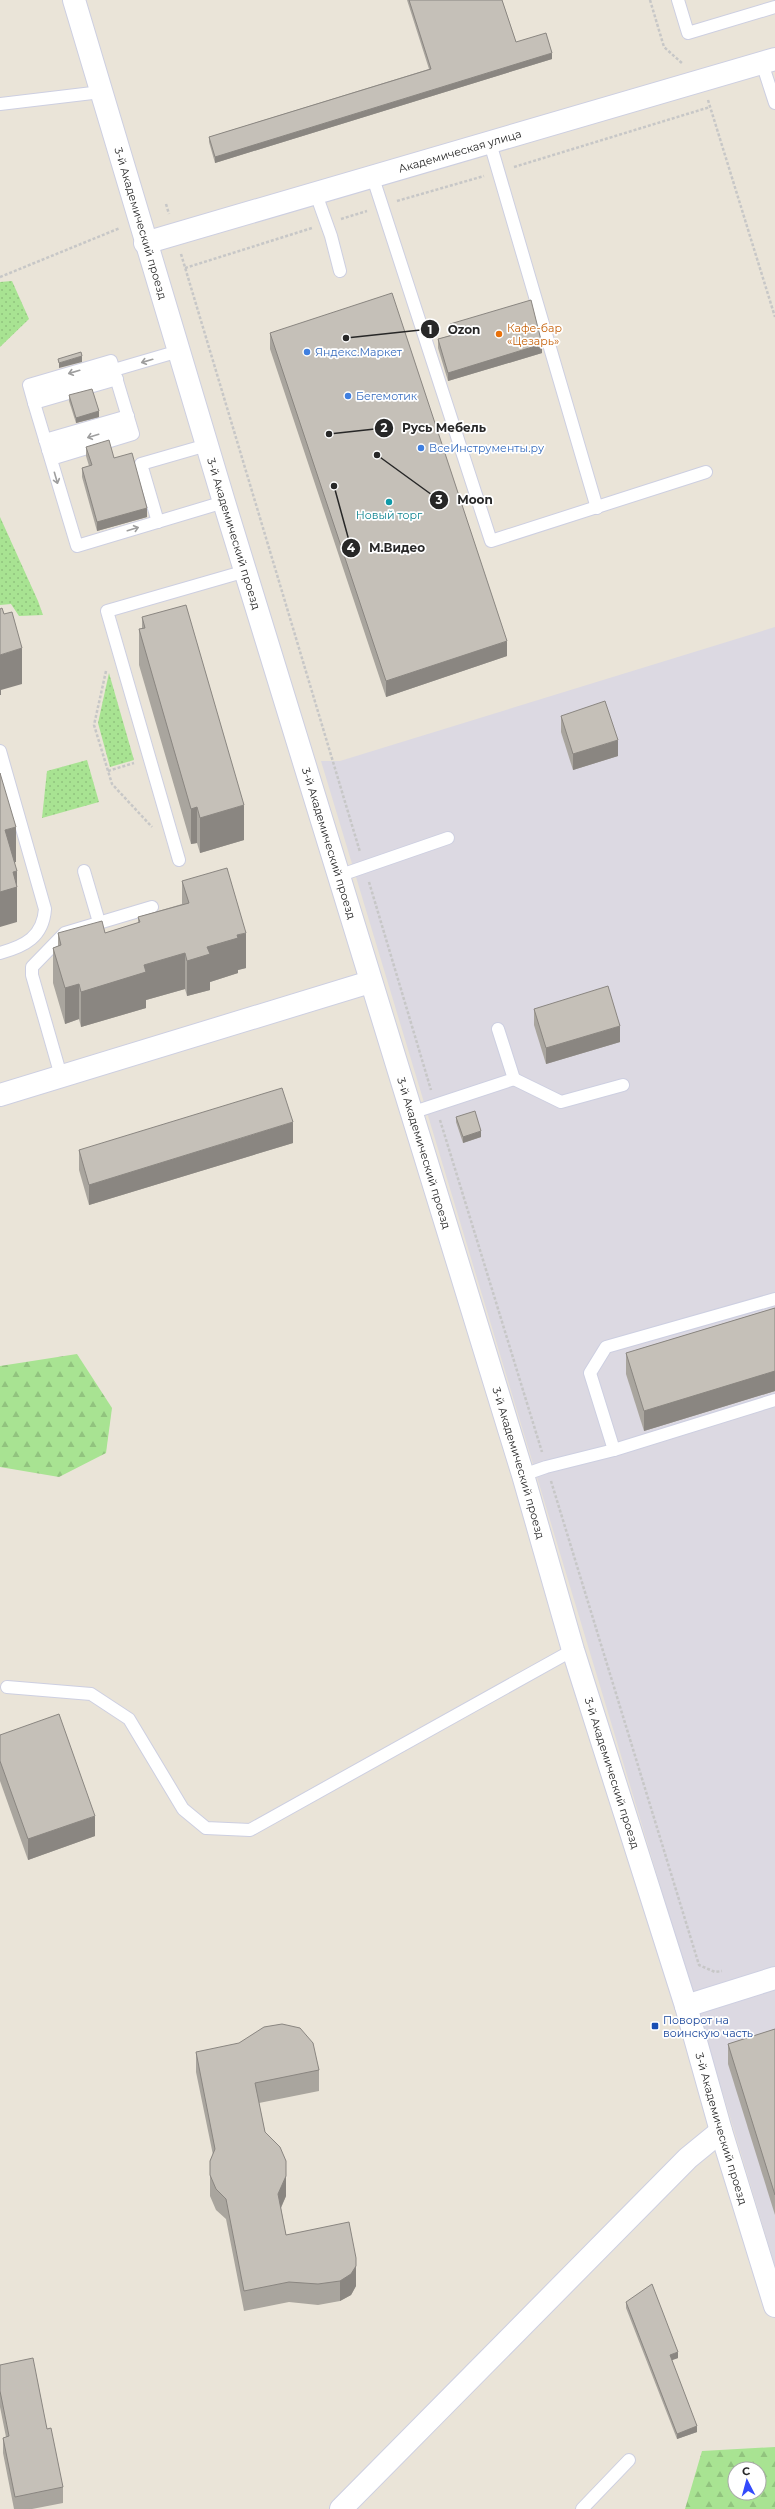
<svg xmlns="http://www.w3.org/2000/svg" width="775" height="2509" font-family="Montserrat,sans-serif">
  <defs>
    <pattern id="forest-firs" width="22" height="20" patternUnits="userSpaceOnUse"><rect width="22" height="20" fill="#a8e392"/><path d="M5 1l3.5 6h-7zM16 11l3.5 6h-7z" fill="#91c37e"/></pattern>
    <pattern id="park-dots" width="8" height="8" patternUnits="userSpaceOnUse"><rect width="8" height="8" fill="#a8e392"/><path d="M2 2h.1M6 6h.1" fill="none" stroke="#91c37e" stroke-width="1.8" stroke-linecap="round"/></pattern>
  </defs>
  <rect width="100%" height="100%" fill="#eae4d8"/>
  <path fill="#dcd9e2" d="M775,627v1639l-454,-1505h19z"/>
  <g fill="url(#forest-firs)" fill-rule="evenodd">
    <path d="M77,1354l35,54 -6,45 -47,24 -59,-10v-101z"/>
    <path d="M775,2447v62h-90l17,-58zM735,2469h24v24h-24z"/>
  </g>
  <g fill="url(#park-dots)">
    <path d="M12,281l17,38 -29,28v-65z"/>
    <path d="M0,517l38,84 5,14 -24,1 -8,-12 -11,1z"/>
    <path d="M109,673l25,87 -24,7 -12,-44z"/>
    <path d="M87,760l12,42 -57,16 5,-47z"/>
  </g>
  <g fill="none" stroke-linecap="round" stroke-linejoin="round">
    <defs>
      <g id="service">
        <path d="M678,0l10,33 87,-26"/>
        <path d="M762,63l13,40"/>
        <path d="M0,104l101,-12"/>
        <path d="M490,143l107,365"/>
        <path d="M373,178l118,363 215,-69"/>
        <path d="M316,194l15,42 9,35"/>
        <path d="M32,394l147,-43"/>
        <path d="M34,403l83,-24"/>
        <path d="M45,440l83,-24"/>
        <path d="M48,450l82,-25"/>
        <path d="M51,459l82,-25 -22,-73 -82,24 5,18 43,143 147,-44"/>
        <path d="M158,522l-17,-58 66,-19"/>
        <path d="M0,751l45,158c-2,28 -20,37 -45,44"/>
        <path d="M179,860l-72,-249 139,-40"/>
        <path d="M84,871l15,51"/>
        <path d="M338,876l110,-38"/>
        <path d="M61,1076l-29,-101v-8l33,-34 87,-26"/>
        <path d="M514,1079l47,23 62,-17"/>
        <path d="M411,1113l103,-34 -16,-50"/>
        <path d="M614,1450l-24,-77 16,-26 169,-48"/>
        <path d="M523,1475l23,-8 68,-17 161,-50"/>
        <path d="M7,1687l84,7 38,25 54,90 23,19 44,2 323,-180"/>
        <path d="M582,2509l47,-49"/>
      </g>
      <g id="minor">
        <path d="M0,1095l370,-113"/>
        <path d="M686,2006l89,-28"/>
      </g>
      <g id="tertiary">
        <path id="s1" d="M74,0l150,502 299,973 50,175 113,356 35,125 54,175"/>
        <path id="s2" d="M145,243l630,-184"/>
        <path d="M341,2509l347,-351 33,-27"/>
      </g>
    </defs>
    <use href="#service" stroke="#cdcfe1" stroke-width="14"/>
    <use href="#minor" stroke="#cdcfe1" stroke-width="24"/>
    <use href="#tertiary" stroke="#cdcfe1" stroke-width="24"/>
    <g stroke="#c7c7c7" stroke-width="2.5" stroke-dasharray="3 2" stroke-linecap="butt">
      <path d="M650,0l14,47 19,17"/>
      <path d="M708,100l67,217"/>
      <path d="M514,167l196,-60"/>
      <path d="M397,201l87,-25"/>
      <path d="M166,204l3,10"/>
      <path d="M341,219l26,-8"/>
      <path d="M181,254l179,598"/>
      <path d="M185,268l127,-40"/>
      <path d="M0,277l120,-49"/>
      <path d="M106,671l-12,54 18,59 40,43"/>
      <path d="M108,771l26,-8"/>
      <path d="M369,882l62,208"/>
      <path d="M440,1120l102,332"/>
      <path d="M551,1481l148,484 16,7 7,-1"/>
    </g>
    <use href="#service" stroke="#fff" stroke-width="12"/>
    <use href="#minor" stroke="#fff" stroke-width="22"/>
    <use href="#tertiary" stroke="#fff" stroke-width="22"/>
  </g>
  <g fill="#a9a59e">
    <path d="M407,0h95l14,42 36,17 -337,104 -6,-21v-5l220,-68z"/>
    <path d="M450,324l92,29 -94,28 -10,-33v-9l13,-4 -1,-3z"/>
    <path d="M270,333l237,323 -121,41 -116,-348z"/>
    <path d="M69,395l30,22 -23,6 -7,-22z"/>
    <path d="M86,447l28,11 33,59 -50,14 -15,-54v-9l7,-2 -3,-10z"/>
    <path d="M142,617l102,223 -44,13 -3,-10 -6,1 -52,-179v-36h3z"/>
    <path d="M561,716l57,40 -45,14 -12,-38z"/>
    <path d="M182,881l64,87 -8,2v3l-28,9v8l-23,6 -2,-7 -39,11v8l-65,19 -2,-8 -14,5 -12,-41v-35l5,-2v-13h47l33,-10v-6l44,-13z"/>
    <path d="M534,1009l86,33 -74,22 -12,-39z"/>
    <path d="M456,1117l25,20 -18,6 -7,-21z"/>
    <path d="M293,1143l-204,62 -10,-35v-20z"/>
    <path d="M775,1308v83l-131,40 -18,-57v-21z"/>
    <path d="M0,1735l95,101 -67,24 -28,-79z"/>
    <path d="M775,2029v186l-47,-151v-20z"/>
    <path d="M196,2052l123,18v21l-60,12 6,29 21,29v35l-5,12 5,27 70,51 -5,9 -11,6 -22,4 -29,-3 -45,9 -18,-92 -10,-9 -6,-14v-35l3,-6 -17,-83z"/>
    <path d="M626,2302l52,56 -7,2 26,72 -20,7 -51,-131z"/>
    <path d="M0,2365l47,64 16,58v16l-31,6h-18l-11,-56v-15l3,-1 -6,-30z"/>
  </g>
  <g fill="#8a8681">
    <path d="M552,53v6l-337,104v-6z"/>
    <path d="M542,344v9l-94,28v-8z"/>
    <path d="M82,356v6l-23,6v-5z"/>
    <path d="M99,411v6l-23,6v-5z"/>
    <path d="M147,508v9l-50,14v-9z"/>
    <path d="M507,641v15l-121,41v-16z"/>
    <path d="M22,648v36l-21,6v5h-1v-40z"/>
    <path d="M618,740v16l-45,14v-16z"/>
    <path d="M244,805v35l-44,13v-35z"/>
    <path d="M197,807v36l-6,1v-35z"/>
    <path d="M16,827v35l-11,3v-35z"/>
    <path d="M17,871v51l-17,5v-35l13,-20z"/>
    <path d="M246,933v35l-8,2v3l-28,9v8l-23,6v-35l20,-14 30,-12z"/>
    <path d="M185,953v36l-39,11v8l-65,19v-35l63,-27z"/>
    <path d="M79,984v35l-14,5v-36z"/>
    <path d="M620,1026v16l-74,22v-16z"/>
    <path d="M293,1122v21l-204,62v-20z"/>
    <path d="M481,1131v6l-18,6v-6z"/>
    <path d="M775,1371v20l-131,40v-20z"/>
    <path d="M95,1816v20l-67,24v-21z"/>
    <path d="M286,2176v20l-8,18v-20z"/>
    <path d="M356,2258v28l-5,9 -11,6v-20z"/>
    <path d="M678,2352v6l-8,3v-6z"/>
    <path d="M697,2426v6l-20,7v-5z"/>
  </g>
  <g fill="#c5c0b8" stroke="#8a8681">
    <path d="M409,0h93l14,42 30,-9 6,20 -337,104 -6,-20 222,-68z"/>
    <path d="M392,293l115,348 -121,40 -116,-348z"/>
    <path d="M531,300l11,44 -94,29 -10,-34 15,-4 -3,-11z"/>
    <path d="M81,352l1,4 -23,7 -1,-4z"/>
    <path d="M92,389l7,22 -23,7 -7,-23z"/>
    <path d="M109,440l5,18 18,-5 15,55 -50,14 -15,-54 10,-3 -6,-18z"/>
    <path d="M186,605l58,200 -44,13 -3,-11 -6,2 -52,-180 6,-1 -3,-11z"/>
    <path d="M2,608l2,6 8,-2 10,36 -22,7v-46z"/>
    <path d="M605,701l13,39 -45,14 -12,-38z"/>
    <path d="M0,773l16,54 -11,3 12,41 -4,1 4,15 -17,5z"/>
    <path d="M227,868l19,65 -9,2 1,3 -31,9 3,7 -23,7 -2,-8 -41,12 2,7 -65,20 -2,-8 -14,4 -12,-40 8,-3 -3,-12 44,-12 3,12 35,-11 -2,-5 51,-14 -7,-22z"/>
    <path d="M608,986l12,40 -74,22 -12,-39z"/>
    <path d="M282,1088l11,34 -204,63 -10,-35z"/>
    <path d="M475,1111l6,20 -18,6 -7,-20z"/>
    <path d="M775,1308v63l-131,40 -18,-58z"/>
    <path d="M59,1714l36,102 -67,23 -28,-78v-26z"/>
    <path d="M282,2024l18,4 13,15 6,27 -64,13 10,49 15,15 6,14v15l-8,18 8,41 63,-13 7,36v8l-5,8 -11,7 -22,3 -29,-2 -45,9 -18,-92 -10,-10 -6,-14v-14l5,-12 -19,-97 43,-9 25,-16z"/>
    <path d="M775,2029v166l-47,-151z"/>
    <path d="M652,2284l26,68 -8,3 27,71 -20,8 -51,-132z"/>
    <path d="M33,2358l14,71 4,-1 12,59 -48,10 -12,-59 6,-2 -9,-45v-26z"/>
  </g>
  <defs><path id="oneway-shaft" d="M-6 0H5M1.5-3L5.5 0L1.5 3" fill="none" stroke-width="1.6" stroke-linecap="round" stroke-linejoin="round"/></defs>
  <g stroke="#9e9e9e">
    <use href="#oneway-shaft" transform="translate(147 361) rotate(164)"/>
    <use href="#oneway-shaft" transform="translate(74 372) rotate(164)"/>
    <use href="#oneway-shaft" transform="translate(93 436) rotate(163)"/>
    <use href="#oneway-shaft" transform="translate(56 478) rotate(74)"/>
    <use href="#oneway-shaft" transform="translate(133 529) rotate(-17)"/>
  </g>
  <circle fill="#e8710a" stroke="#fff" stroke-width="1.5" cx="499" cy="334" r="4"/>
  <g fill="#3f7fe0" stroke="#fff" stroke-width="1.5">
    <circle cx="307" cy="352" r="4"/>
    <circle cx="348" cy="396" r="4"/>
    <circle cx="421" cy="448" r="4"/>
  </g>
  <circle fill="#0f9aa8" stroke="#fff" stroke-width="1.5" cx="389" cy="502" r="4"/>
  <rect fill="#1a4fb4" stroke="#fff" stroke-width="1.5" x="651" y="2022" width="8" height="8" rx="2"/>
  <g text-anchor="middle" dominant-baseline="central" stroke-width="3.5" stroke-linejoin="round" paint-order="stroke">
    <g font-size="11" fill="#272727" stroke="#fff">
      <text stroke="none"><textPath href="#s2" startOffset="328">Академическая улица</textPath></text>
      <text stroke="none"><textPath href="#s1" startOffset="233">3-й Академический проезд</textPath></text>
      <text stroke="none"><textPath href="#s1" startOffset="557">3-й Академический проезд</textPath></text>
      <text stroke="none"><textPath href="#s1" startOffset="881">3-й Академический проезд</textPath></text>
      <text stroke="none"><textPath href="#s1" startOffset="1205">3-й Академический проезд</textPath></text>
      <text stroke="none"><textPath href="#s1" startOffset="1529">3-й Академический проезд</textPath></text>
      <text stroke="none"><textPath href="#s1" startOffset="1853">3-й Академический проезд</textPath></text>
      <text stroke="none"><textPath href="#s1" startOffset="2225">3-й Академический проезд</textPath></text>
    </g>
    <g font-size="11" fill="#c56008" stroke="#fff" text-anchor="start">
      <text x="507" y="328">Кафе-бар<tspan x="507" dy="13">«Цезарь»</tspan></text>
    </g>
    <g font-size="11" fill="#366cbe" stroke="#fff" text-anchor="start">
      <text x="315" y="352">Яндекс.Маркет</text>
      <text x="356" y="396">Бегемотик</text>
      <text x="429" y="448">ВсеИнструменты.ру</text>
    </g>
    <g font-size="11" fill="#0d838f" stroke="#fff">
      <text x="389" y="515">Новый торг</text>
    </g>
    <g font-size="11" fill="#164399" stroke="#fff" text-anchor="start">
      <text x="663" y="2020">Поворот на<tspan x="663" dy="13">воинскую часть</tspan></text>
    </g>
  </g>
  <path fill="none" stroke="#272727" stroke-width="1.5" d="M346 338L430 329M329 434L384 428M377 455L439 500M334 486L351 548"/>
  <g fill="#272727" stroke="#fff" stroke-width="1.5">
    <circle cx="346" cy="338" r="4"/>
    <circle cx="329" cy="434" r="4"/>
    <circle cx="377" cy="455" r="4"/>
    <circle cx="334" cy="486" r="4"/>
    <circle cx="430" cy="329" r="10"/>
    <circle cx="384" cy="428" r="10"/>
    <circle cx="439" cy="500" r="10"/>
    <circle cx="351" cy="548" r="10"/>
  </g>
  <g font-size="12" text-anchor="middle" font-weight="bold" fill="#fff">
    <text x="430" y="334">1</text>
    <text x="384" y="432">2</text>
    <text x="439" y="504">3</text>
    <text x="351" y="552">4</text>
  </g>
  <g font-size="12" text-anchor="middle" font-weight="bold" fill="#272727" stroke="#fff" stroke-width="3.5" stroke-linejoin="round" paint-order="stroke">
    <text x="464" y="334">Ozon</text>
    <text x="444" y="432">Русь Мебель</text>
    <text x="475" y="504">Moon</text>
    <text x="397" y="552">М.Видео</text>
  </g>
  <g transform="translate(747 2481) rotate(354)"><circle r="19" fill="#ffffff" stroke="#a9a9a9"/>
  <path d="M0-3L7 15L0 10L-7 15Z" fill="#334afc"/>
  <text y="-6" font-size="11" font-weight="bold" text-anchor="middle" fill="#272727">С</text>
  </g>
</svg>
